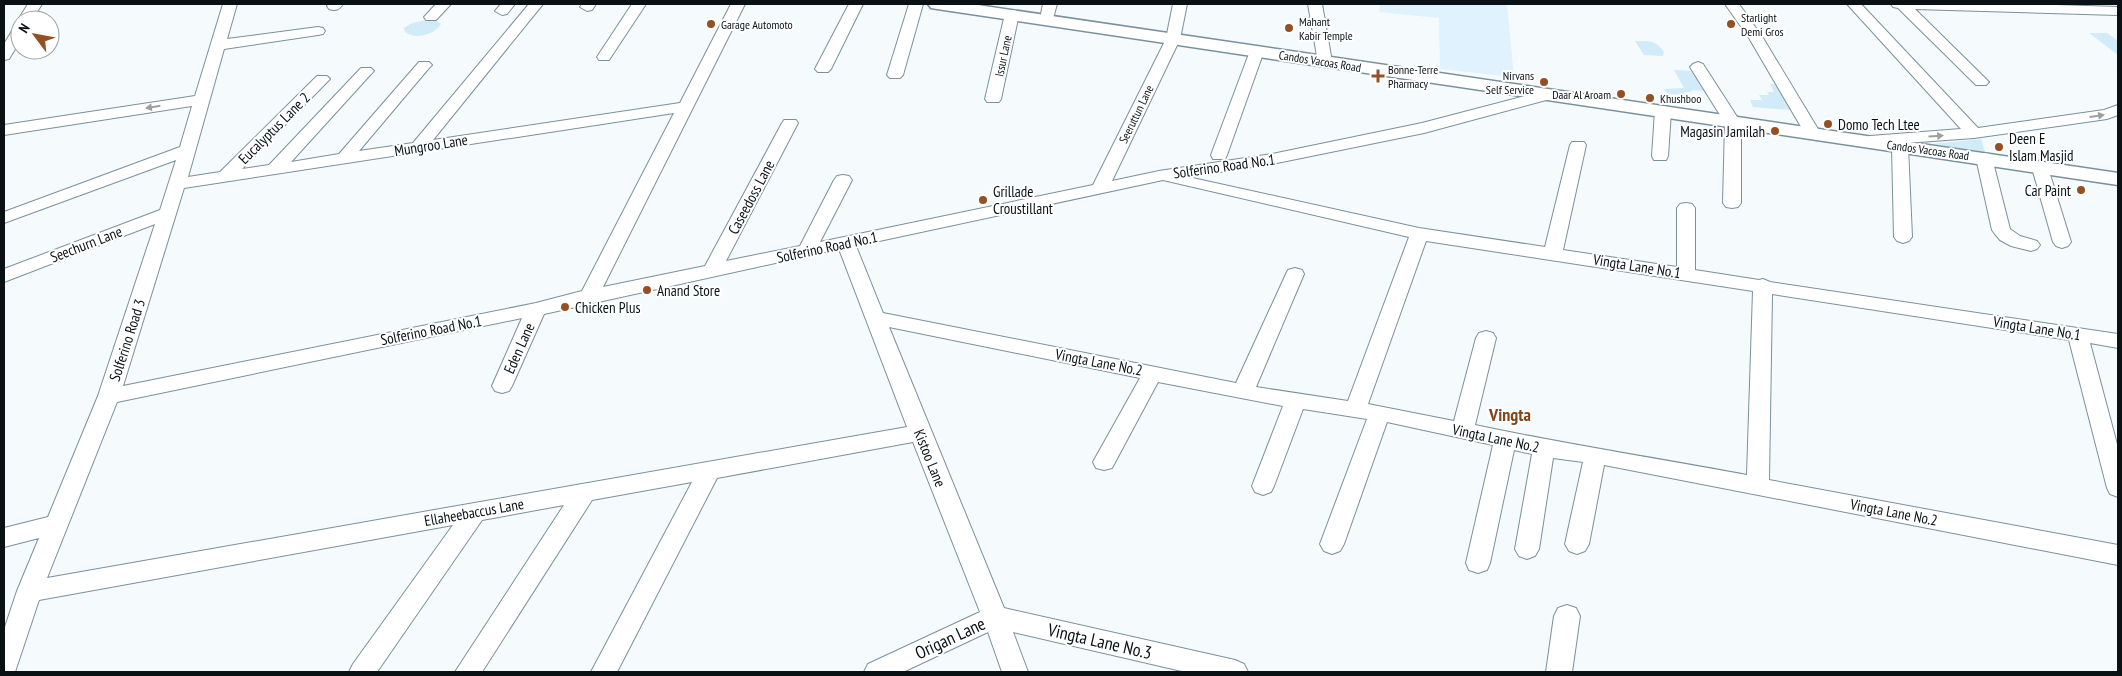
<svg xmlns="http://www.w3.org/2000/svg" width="2122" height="676" font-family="'PT Sans Narrow',sans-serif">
  <rect width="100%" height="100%" fill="#f5fafc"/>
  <path fill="#dff2fd" d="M1380,4h127l7,73 -74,-8 -1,-51 -60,-6z"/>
  <g fill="#d2ebf8">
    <path d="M427,20h9l5,4c-7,11 -26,16 -36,8l-1,-4 8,-5z"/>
    <path d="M2089,33h18l11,8v14z"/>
    <path d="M1635,41c15,0 21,-1 29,11l-1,4 -19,-1z"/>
    <path d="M1674,70l20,1 11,20 -14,-1 1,2h-8v3l-17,-1 -3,-5 20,-1z"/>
    <path d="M1770,84h7l14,26 -38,-3 -3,-7h12l-3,-5h10l-2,-3h7z"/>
    <path d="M1981,139l4,13 -54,-8z"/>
  </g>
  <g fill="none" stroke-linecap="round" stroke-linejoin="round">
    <defs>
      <g id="minor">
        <path d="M28,4h14l-10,16h-12v3l-2,-3z"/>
        <path d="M223,4h14l-10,35 91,-12 5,1 2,3 -2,3 -5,1 -94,14 -36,128 32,-5 97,-96h10l3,3 -3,3 -85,87 27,-4 92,-97h10l3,3 -3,3 -80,88 48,-8 80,-92h10l3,3 -3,3 -70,83 54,-8 116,-139h14l-110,136 247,-37 51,-99h14l-142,283 102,-21 77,-143 2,-3h12l2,3 -72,138 74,-15 34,-66 3,-4 6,-1 6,1 3,4 -32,62 273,-57 73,-146 7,-35h14l-7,35 -68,142 47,-10 113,-17 150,-31 122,-32 6,2 2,3 -2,3 -126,34 -152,31 -84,13 231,51 126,19 25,-102 2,-3h12l2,3 -23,105 114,17v-59l3,-4 6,-1 6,1 3,4v62l64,10 4,-1 7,3 348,52v14l-28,-5 28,105v49l-8,-3 -3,-6 -38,-148 -297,-46 -3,186 349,65v20l-514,-100 -15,79 -4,7 -8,3 -8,-3 -4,-7 18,-82 -30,-4 -14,91 -4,7 -8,3 -8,-3 -4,-7 17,-95 -18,-4 -24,113 -3,7 -9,3 -9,-3 -3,-7 27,-118 -106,-23 -43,122 -4,7 -8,3 -8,-3 -4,-7 47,-125 -64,-10 -29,77 -3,6 -8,3 -8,-3 -3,-6 31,-80 -125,-24 -46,86 -8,2 -8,-2 -3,-6 47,-84 -251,-51 115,281 231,52 9,4 4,8h-62l-173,-40 15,40h-26l-14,-40 -85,40h-39l4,-8 112,-52 -67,-170 -196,36 -100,194h-26l101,-190 -100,18 -110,172h-27l109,-167 -82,15 -105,152h-28l4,-8 100,-139 -414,75 -24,72h-11v-42l13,-39 22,-53 -35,9v-19l44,-11 50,-121 57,-172 -151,58v-13l156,-59 16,-50 -172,63v-11l176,-65 12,-41 -188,29v-10l191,-29zM674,113l-92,178 -46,12 -413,83 61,-198zM1163,180l246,57 -61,164 -92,-14 48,-113 -2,-4 -7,-2 -7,2 -2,4 -50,109 -353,-70 -27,-67zM1426,241l327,50 -6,184c-91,-17 -182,-31 -272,-50l21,-87 -3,-5 -7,-2 -7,2 -3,5 -22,83 -86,-17zM839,249l68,178 -860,151 70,-176 405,-84 -30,68 3,5 7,2 7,-2 3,-5 32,-72z"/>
        <path d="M329,4h14c-4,6 -7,7 -14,5l-2,-3z"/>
        <path d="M436,4h15l-15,16h-10l-2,-3z"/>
        <path d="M501,4h14l-8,10 -5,1 -7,-4z"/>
        <path d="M582,4h14l-4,6 -5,1 -7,-4z"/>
        <path d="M632,4h14l-37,56h-10l-2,-3z"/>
        <path d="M849,4h14l-32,65 -3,3h-10l-3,-3z"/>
        <path d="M909,4h14l-20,71 -3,3h-10l-3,-3z"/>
        <path d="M1043,4h14l-5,18h-10l-2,-3z"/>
        <path d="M1308,4h14l10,58 -2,3h-10l-2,-3z"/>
        <path d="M1725,4h14l24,34 58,96 -2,3h-12l-58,-99z"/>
        <path d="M1847,4h14l117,124 126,-18 14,-5v10l-11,4 -133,19 -69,5 3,4 4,90 -3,4 -6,2 -6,-2 -3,-4 -2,-90 2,-3 -24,2 -6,-2 -2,-3 2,-3 6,-2 91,-7z"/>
        <path d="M1891,4h131l96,3v8l-203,-6 71,70 3,3 -3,3h-10l-78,-77 -5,-1z"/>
        <path d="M1012,10l5,1 2,3 -18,85 -2,3h-12l-2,-3 20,-85 2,-3z"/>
        <path d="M20,25v16l-11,18 -5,1v-16l11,-18z"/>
        <path d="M1257,47l5,1 2,3 -37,104 -2,4h-12l-2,-4 39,-104 2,-3z"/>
        <path d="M1698,62l5,2 38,59v80l-3,4 -6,1 -6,-1 -3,-4 2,-80 -35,-56 3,-3z"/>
        <path d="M1663,106l6,2 2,3 -3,45 -2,4h-12l-2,-4 3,-45 2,-3z"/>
        <path d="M1984,153l6,1 2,4 18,71 10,7 17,5 3,4 -3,4 -6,2 -20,-5 -11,-6 -5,-6 -3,-4 -16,-72 2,-4z"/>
        <path d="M2040,163l6,1 2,4 23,74 -3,4 -6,2 -6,-2 -3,-4 -21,-74 2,-4z"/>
        <path d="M1567,605l9,3 4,8 -8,56h-26l8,-56 4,-8z"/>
      </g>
      <path id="major" d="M928,4h43l1147,169v12l-1181,-176 -6,-1z"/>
    </defs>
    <use href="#minor" stroke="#7a919d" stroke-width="2"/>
    <use href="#major" stroke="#7a919d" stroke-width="3"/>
    <use href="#minor" fill="#fff" fill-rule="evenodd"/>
    <use href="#major" fill="#fff" fill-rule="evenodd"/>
  </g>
  <defs><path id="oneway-solid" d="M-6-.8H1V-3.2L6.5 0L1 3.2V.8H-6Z" transform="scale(1.25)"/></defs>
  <g fill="#9da0a1">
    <use href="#oneway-solid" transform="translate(153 107) rotate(171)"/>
    <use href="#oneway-solid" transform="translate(2097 116) rotate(-8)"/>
    <use href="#oneway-solid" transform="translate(1936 136) rotate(-4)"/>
  </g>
  <g fill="#945023" stroke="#fff" stroke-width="2">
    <circle cx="711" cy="24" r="5"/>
    <circle cx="1731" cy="24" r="5"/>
    <circle cx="1289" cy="28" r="5"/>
    <path d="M1375.5 68.5h5v5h5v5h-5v5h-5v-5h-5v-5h5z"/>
    <circle cx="1544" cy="82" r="5"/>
    <circle cx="1621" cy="94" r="5"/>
    <circle cx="1650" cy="98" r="5"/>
    <circle cx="1828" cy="124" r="5"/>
    <circle cx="1775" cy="131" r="5"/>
    <circle cx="1999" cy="147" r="5"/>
    <circle cx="2081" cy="190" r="5"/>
    <circle cx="983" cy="200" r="5"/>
    <circle cx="647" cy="290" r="5"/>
    <circle cx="565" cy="307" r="5"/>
  </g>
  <g text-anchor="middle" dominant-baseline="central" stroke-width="4" stroke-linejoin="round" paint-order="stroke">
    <g font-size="12" fill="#091115" stroke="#fff" text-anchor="start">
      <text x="1741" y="17">Starlight<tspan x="1741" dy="14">Demi Gros</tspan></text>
      <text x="1299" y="21">Mahant<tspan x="1299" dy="14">Kabir Temple</tspan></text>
      <text x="721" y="24">Garage Automoto</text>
      <text x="1388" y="69">Bonne-Terre<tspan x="1388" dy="14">Pharmacy</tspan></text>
      <text x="1534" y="75" text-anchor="end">Nirvans<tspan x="1534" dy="14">Self Service</tspan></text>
      <text x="1611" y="94" text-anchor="end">Daar Al Aroam</text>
      <text x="1660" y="98">Khushboo</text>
    </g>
    <g font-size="12" fill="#091115" stroke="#fff">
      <text transform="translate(1003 56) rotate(-78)">Issur Lane</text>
      <text transform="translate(1320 61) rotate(9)">Candos Vacoas Road</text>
      <text transform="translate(1136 114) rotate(-64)">Seeruttun Lane</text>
      <text transform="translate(1928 150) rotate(8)">Candos Vacoas Road</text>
    </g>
    <g font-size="15" fill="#091115" stroke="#fff" text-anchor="start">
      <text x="1838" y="124">Domo Tech Ltee</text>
      <text x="1765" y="131" text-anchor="end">Magasin Jamilah</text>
      <text x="2009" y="138">Deen E<tspan x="2009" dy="17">Islam Masjid</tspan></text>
      <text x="2071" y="190" text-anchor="end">Car Paint</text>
      <text x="993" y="191">Grillade<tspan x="993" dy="17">Croustillant</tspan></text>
      <text x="657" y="290">Anand Store</text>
      <text x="575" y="307">Chicken Plus</text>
    </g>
    <g font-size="15" fill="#091115" stroke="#fff">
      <text transform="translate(274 128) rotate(-45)">Eucalyptus Lane 2</text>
      <text transform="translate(431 145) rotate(-9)">Mungroo Lane</text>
      <text transform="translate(1224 166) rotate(-8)">Solferino Road No.1</text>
      <text transform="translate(751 197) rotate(-62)">Caseedoss Lane</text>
      <text transform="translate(86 244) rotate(-21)">Seechurn Lane</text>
      <text transform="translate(827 247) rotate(-12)">Solferino Road No.1</text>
      <text transform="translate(1637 266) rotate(9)">Vingta Lane No.1</text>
      <text transform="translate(2037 328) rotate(9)">Vingta Lane No.1</text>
      <text transform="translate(431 330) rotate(-11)">Solferino Road No.1</text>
      <text transform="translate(127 340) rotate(-72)">Solferino Road 3</text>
      <text transform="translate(519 348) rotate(-66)">Eden Lane</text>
      <text transform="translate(1099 362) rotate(11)">Vingta Lane No.2</text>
      <text transform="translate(1496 438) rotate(12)">Vingta Lane No.2</text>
      <text transform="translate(930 458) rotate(68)">Kistoo Lane</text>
      <text transform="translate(474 512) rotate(-10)">Ellaheebaccus Lane</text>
      <text transform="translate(1894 512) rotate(11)">Vingta Lane No.2</text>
    </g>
    <g font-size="18" font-weight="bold" fill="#82441b" stroke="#fff">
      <text x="1510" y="414">Vingta</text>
    </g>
    <g font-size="18" fill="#091115" stroke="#fff">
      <text transform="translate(950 638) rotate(-25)">Origan Lane</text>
      <text transform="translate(1100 641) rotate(13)">Vingta Lane No.3</text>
    </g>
  </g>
  <rect width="2122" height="676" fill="none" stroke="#091115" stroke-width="10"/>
  <g transform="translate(35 35) rotate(302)"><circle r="24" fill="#ffffff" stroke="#9da0a1"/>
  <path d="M0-4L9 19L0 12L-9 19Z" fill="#945023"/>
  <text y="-8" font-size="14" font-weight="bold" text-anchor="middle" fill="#091115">N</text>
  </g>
</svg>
